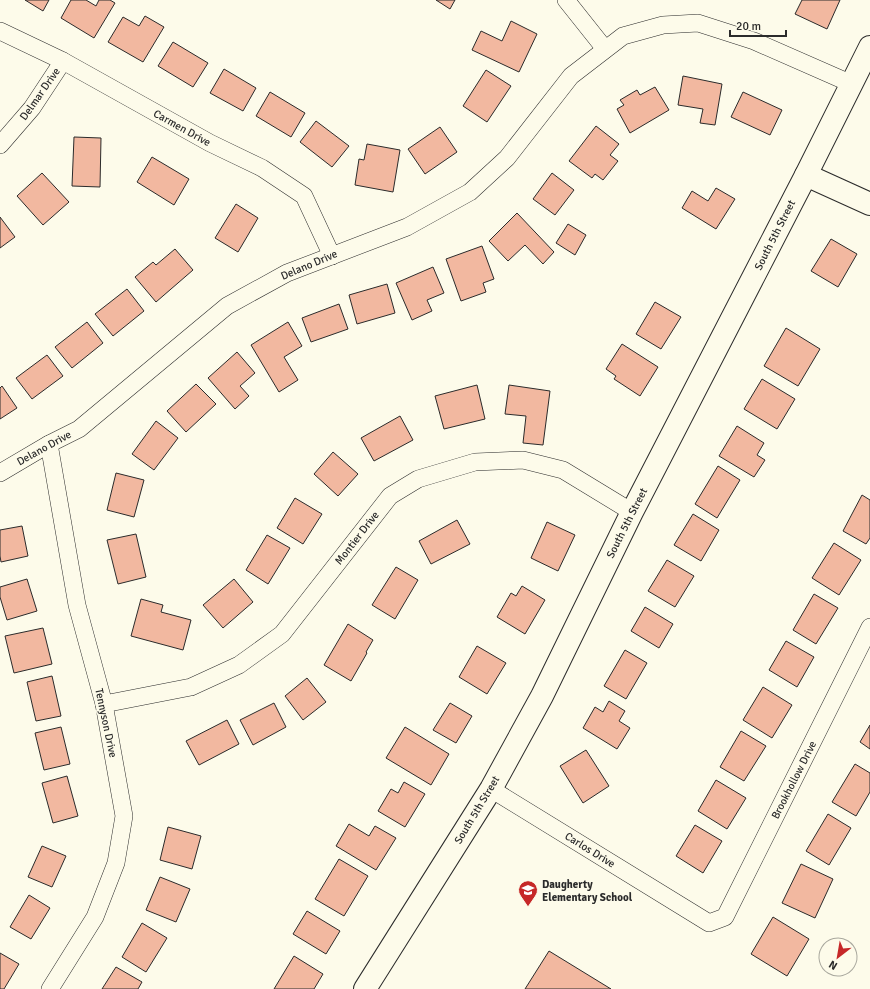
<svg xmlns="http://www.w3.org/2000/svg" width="870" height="989" font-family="Signika,sans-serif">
  <rect width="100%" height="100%" fill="#fdfbea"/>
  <g fill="#f2b8a0" stroke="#2b2b2b">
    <path d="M25,0h24l-6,11z"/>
    <path d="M71,0h15l10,6 3,-6h11l5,3 -21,35 -33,-20z"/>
    <path d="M436,0h19l-5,9z"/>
    <path d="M802,0h38l-13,29 -32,-15z"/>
    <path d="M145,16l19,11 -21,35 -35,-20 15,-25 16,9z"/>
    <path d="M511,21l26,13 -18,38 -47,-22 9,-19 21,10z"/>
    <path d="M173,42l35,21 -15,24 -35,-21z"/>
    <path d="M224,69l32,19 -13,23 -33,-18z"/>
    <path d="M486,70l25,16 -24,36 -24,-16z"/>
    <path d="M683,76l39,8 -7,41 -15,-2 3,-14 -25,-4z"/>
    <path d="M655,87l14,23 -39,23 -13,-24 7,-4 -4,-5 17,-10 3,5z"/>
    <path d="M270,92l35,21 -14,24 -35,-21z"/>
    <path d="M743,92l39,18 -12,25 -39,-18z"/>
    <path d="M316,121l33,25 -17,21 -32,-25z"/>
    <path d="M596,126l23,18 -9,11 8,6 -15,19 -8,-6 -3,4 -23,-17z"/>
    <path d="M440,127l17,25 -32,22 -17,-25z"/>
    <path d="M74,137l27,1 -1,49 -28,-1z"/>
    <path d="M367,144l33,6 -7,42 -38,-7 4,-26 5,1z"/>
    <path d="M152,157l37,22 -15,26 -37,-23z"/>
    <path d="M42,173l27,29 -26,23 -26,-29z"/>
    <path d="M552,173l22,17 -19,25 -22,-16z"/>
    <path d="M716,188l19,11 -19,30 -34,-21 10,-17 16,10z"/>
    <path d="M236,204l22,14 -20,34 -23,-14z"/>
    <path d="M517,213l37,39 -11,12 -18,-19 -17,16 -19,-20z"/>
    <path d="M0,217l15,20 -15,11z"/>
    <path d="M568,224l18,11 -11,20 -19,-12z"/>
    <path d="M831,239l26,15 -19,33 -27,-16z"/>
    <path d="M482,246l12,33 -11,4 3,9 -25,9 -15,-42z"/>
    <path d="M175,249l18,21 -37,32 -21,-25 18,-15 3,3z"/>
    <path d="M433,267l11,26 -17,7 5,11 -20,9 -16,-37z"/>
    <path d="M387,284l8,29 -38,11 -8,-29z"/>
    <path d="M127,289l17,22 -31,25 -18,-22z"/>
    <path d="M655,302l26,15 -20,32 -25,-15z"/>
    <path d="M339,304l9,25 -37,13 -9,-24z"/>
    <path d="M87,322l16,21 -31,25 -17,-21z"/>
    <path d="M288,322l14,24 -18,11 14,23 -19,12 -28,-47z"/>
    <path d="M786,328l34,21 -22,37 -34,-20z"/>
    <path d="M622,344l36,23 -18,29 -26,-17 2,-3 -10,-7z"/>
    <path d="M237,352l18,21 -15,13 9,10 -14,13 -27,-31z"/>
    <path d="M47,355l16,21 -31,23 -16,-21z"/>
    <path d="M762,379l33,20 -18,30 -33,-20z"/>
    <path d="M196,384l20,20 -30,28 -19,-21z"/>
    <path d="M477,385l8,34 -41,10 -9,-33z"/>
    <path d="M509,385l41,6 -7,54 -20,-2 3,-27 -21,-2z"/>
    <path d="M2,386l15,22 -17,11v-31z"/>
    <path d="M400,416l13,24 -39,21 -13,-23z"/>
    <path d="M156,421l22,17 -24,32 -22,-16z"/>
    <path d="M737,426l27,17 -7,12 8,5 -11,17 -35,-21z"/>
    <path d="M333,452l25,22 -20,22 -24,-22z"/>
    <path d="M718,466l22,14 -23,38 -22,-14z"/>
    <path d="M116,473l28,7 -10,37 -27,-7z"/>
    <path d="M862,495l8,5v38l-4,6 -23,-13z"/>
    <path d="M295,498l27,16 -19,30 -26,-16z"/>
    <path d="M693,514l26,16 -18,31 -27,-16z"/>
    <path d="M457,520l13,24 -39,20 -12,-23z"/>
    <path d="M547,522l28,13 -17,36 -27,-13z"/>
    <path d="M22,526l6,30 -27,6 -1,-6v-26z"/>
    <path d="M136,534l10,43 -28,7 -11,-44z"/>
    <path d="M267,535l23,13 -22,36 -22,-14z"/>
    <path d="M834,543l27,17 -22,35 -27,-17z"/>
    <path d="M667,560l27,16 -19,31 -27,-16z"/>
    <path d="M396,567l22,13 -23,39 -23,-14z"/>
    <path d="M27,579l10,32 -30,9 -7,-23v-10z"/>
    <path d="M234,579l19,23 -30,26 -20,-23z"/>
    <path d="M522,586l23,14 -20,34 -28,-17 14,-24 5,3z"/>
    <path d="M814,594l24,14 -22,36 -23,-14z"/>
    <path d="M141,599l22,6 -2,7 30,8 -8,30 -52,-14z"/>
    <path d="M645,607l28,17 -14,24 -28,-17z"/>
    <path d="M348,624l25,16 -7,12 1,1 -16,28 -27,-16z"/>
    <path d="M43,628l9,36 -38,9 -9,-37z"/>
    <path d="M786,641l28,16 -17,30 -28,-17z"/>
    <path d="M477,646l29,17 -19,31 -28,-17z"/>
    <path d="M625,650l22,13 -21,36 -22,-13z"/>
    <path d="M52,676l9,40 -25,5 -9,-39z"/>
    <path d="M307,678l19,24 -23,18 -18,-24z"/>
    <path d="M763,687l29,18 -20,33 -29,-18z"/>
    <path d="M609,701l16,10 -6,10 11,7 -13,21 -34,-21 12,-21 8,5z"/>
    <path d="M274,703l12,24 -33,18 -13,-25z"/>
    <path d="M450,703l22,13 -16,27 -23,-13z"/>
    <path d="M227,720l12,24 -40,21 -13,-24z"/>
    <path d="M870,725v24l-10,-7z"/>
    <path d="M61,727l9,37 -26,6 -9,-37z"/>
    <path d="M405,727l44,27 -18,31 -45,-27z"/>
    <path d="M741,731l25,15 -22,35 -24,-14z"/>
    <path d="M586,750l23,36 -26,17 -23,-37z"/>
    <path d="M855,764l15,9v19l-14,24 -24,-14z"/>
    <path d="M67,776l11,40 -25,7 -11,-40z"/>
    <path d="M716,780l30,18 -19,31 -29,-18z"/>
    <path d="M404,782l21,12 -20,33 -27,-16 13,-22 7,4z"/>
    <path d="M828,814l23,14 -22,37 -23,-14z"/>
    <path d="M349,824l20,12 6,-10 21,12 -20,32 -40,-24z"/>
    <path d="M695,825l27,16 -19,32 -27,-17z"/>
    <path d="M168,827l33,9 -9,33 -32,-9z"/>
    <path d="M42,846l24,10 -14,31 -24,-10z"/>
    <path d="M339,859l29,17 -24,40 -29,-17z"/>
    <path d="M801,864l32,15 -18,39 -33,-15z"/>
    <path d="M160,877l30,12 -14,33 -30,-12z"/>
    <path d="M29,895l21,13 -19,31 -21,-12z"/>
    <path d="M307,911l33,20 -14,23 -33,-20z"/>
    <path d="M773,917l36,22 -22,37 -36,-22z"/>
    <path d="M142,923l25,15 -21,34 -24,-15z"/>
    <path d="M549,951l62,38h-86z"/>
    <path d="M0,953l19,11 -15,25h-4z"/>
    <path d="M294,956l29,18 -9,15h-40z"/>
    <path d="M116,967l26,15 -4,7h-36z"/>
  </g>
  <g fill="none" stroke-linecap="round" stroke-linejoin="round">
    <defs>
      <g id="street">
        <path d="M566,0l39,49"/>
        <path d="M0,31l63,30 147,82 52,25 42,28 28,60"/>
        <path d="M0,145l32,-37 31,-47"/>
        <path d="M49,444l28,161 27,99 20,112 -8,47 -21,54 -45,72"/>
        <path d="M0,473l49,-29 30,-15 148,-123 60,-33 120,-46 63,-35 37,-34 64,-82 52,-40 40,-11 35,-2 56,18 98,43"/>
        <path d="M104,704l87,-17 48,-22 43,-31 108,-138 28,-17 57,-17 48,-2 40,10 69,42"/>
        <path d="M491,789l218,134 16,-6 145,-290"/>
      </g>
      <g id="secondary">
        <path d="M806,175l64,29"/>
        <path d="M365,989l126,-200 51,-93 90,-184 174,-337 64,-128"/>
      </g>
    </defs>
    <use href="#street" stroke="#2b2b2b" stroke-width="18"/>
    <use href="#secondary" stroke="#2b2b2b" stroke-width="24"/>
    <use href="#street" stroke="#fdfbea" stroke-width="17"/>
    <use href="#secondary" stroke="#fdfbea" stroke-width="22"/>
  </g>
  <defs>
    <symbol id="school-pin" viewBox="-11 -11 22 30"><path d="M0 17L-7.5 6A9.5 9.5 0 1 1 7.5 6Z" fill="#c62828" stroke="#fdfbea"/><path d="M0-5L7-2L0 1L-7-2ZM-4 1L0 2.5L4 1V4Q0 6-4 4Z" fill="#fff"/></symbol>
  </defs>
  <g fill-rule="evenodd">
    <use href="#school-pin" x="517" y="879" width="22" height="30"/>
  </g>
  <g text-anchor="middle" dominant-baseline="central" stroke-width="3" stroke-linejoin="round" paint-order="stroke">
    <g font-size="11" fill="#2b2b2b" stroke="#fdfbea">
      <text transform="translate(40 94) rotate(-55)">Delmar Drive</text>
      <text transform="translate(182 128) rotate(29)">Carmen Drive</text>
      <text transform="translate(775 235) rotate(-63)">South 5th Street</text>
      <text transform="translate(309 265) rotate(-23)">Delano Drive</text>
      <text transform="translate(44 448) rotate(-29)">Delano Drive</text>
      <text transform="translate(627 523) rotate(-63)">South 5th Street</text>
      <text transform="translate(357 538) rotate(-52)">Montier Drive</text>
      <text transform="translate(106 723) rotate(78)">Tennyson Drive</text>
      <text transform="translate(794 780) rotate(-63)">Brookhollow Drive</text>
      <text transform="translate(477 810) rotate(-59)">South 5th Street</text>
      <text transform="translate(590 850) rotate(32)">Carlos Drive</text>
    </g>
    <g font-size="11" font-weight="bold" fill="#2b2b2b" stroke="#fdfbea" text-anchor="start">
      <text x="542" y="884">Daugherty<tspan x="542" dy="13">Elementary School</tspan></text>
    </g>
  </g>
  <g transform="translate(838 957) rotate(211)"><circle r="19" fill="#fdfbea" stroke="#a9a89e"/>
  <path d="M0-3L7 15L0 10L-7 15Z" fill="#c62828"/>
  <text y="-6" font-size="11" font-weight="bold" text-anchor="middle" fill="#2b2b2b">N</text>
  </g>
  <path d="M730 30v6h56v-6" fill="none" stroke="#2b2b2b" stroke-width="2"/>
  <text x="736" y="30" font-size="12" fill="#2b2b2b" stroke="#fdfbea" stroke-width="3" paint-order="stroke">20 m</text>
</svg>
